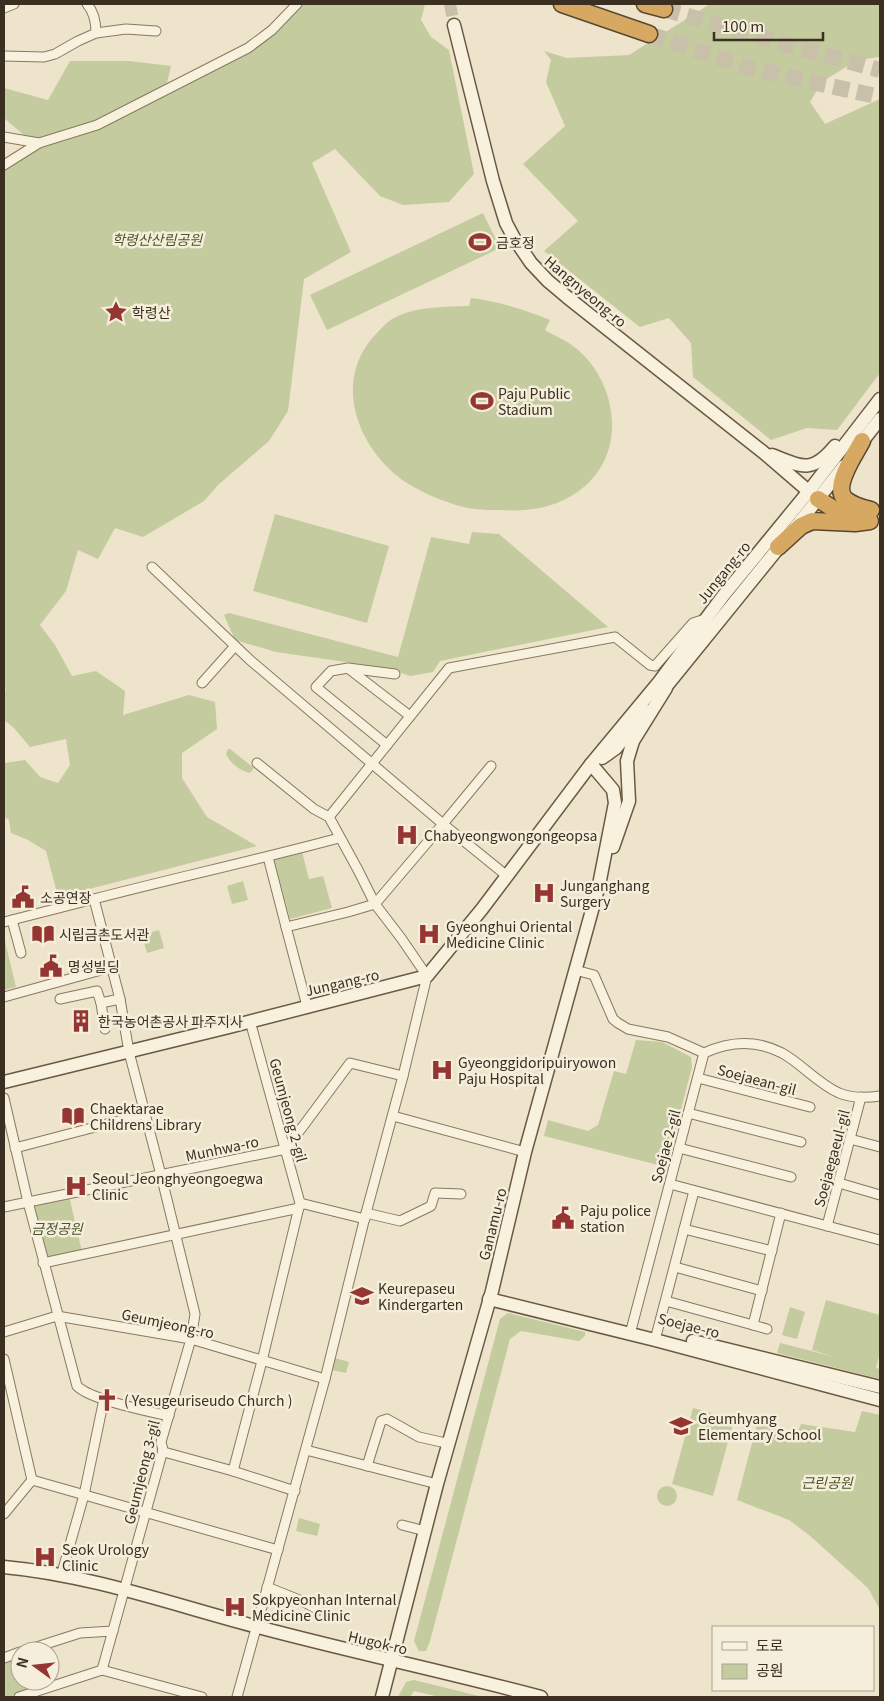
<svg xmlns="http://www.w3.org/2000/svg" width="884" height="1701" font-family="Georgia,'Noto Sans KR',serif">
  <rect width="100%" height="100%" fill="#ede4cb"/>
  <g fill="#c4cb9f">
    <path d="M297,4h128l-4,16 10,17 18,13 25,124 -25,28 -46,3 -23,-9 -45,-47 -23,14 39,89 -47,27 -16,132 -19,30 -51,44 -14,16 -61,36 -28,-9 -17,31 -20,-9 -12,41 -26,34 15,20 17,31 24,-5 29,20 -2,24 66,-20 26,7 2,27 -35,24v25l25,39 50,29 -199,51 -12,-46 -18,-11 -17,-7 -2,-13 -5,-3v-54l21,-3 15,17 18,6 12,-18 -4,-26 -36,8 -16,-19 -10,-8v-23l2,-8 -2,-1v-525l29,-20 -29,-25v-30l44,12 22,-39h60l41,5 -4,17 15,-3 78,-38z"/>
    <path d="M710,4h170v53l-23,3 -35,22 -12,20 15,22 55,-25v274l-43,57 -30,-2 -36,12 -78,-63 -2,-34 -22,-25 -29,9 -96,-76 34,-30 -55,-57 42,-38 -19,-44 5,-22 -7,-9 23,7 62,-3z"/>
    <path d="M483,213l17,35 -173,82 -17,-35z"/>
    <path d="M471,298c29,4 52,11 79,22l-5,10c10,6 23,11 32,19 40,34 50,101 8,137 -24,21 -53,26 -84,24 -9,0 -18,0 -27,-1 -22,-3 -55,-17 -73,-30 -45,-34 -68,-99 -26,-144 8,-8 13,-15 23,-19 22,-10 48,-9 71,-10z"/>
    <path d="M275,514l114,32 -22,77 -114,-32z"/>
    <path d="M472,532l27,2 109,93 -168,34 -7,11 -23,4 -23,-8 -111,-16 -41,-12 -11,-25 5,-2 169,44 33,-120 38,7z"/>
    <path d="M228,749h2l24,19 -4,5c-11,-3 -19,-9 -24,-19z"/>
    <path d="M302,852l7,27 14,-3 9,32 -42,11 -16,-59z"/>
    <path d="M243,881l5,19 -16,4 -5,-18z"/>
    <path d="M159,930l5,18 -17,5 -5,-18z"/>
    <path d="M4,937l12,50 -12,3z"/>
    <path d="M636,1040l26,2 29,15 1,10 -26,100 -122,-31 4,-16 40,11 10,-6 16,-54 12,3z"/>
    <path d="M69,1196l13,56 -37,8 -13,-56z"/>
    <path d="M826,1300l54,15v37l-4,16 4,1v10l-103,-26 3,-10 55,14 -23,-7z"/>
    <path d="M790,1307l15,5 -8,27 -15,-4z"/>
    <path d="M508,1313l77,19v4l-6,5 -58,-10 -11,8 -80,302 -4,10h-7l-5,-10 86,-322z"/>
    <path d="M335,1358l14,4 -3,11 -14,-3z"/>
    <path d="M693,1408l41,12 -21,76 -41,-12z"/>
    <path d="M862,1411l18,4v195l-12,-22 -59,-53 -20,-15 -52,-20 20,-76 40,10 4,-10 54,8z"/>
    <circle cx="667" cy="1496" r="10"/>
    <path d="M299,1518l21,6 -3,12 -21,-5z"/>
    <path d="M20,1656v25h26l1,3 -38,13h-5v-35z"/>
    <path d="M414,1680l69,17h1h-44l-26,-6 -4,6h-12l8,-15z"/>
  </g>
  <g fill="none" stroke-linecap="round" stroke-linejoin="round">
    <path stroke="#c9c0a9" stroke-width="12" stroke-dasharray="12 6" stroke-linecap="butt" d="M450,4l4,21"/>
    <g stroke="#c9c0a9" stroke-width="16" stroke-dasharray="16 8" stroke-linecap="butt">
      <path d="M664,9l131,38 85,23"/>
      <path d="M649,34l101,34 130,29"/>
    </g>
    <defs>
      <g id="street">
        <path d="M4,8l10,-4"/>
        <path d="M96,33l30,-4 30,2"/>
        <path d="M4,56l40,1 11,-3 23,-13 18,-8c0,-11 -2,-21 -9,-29"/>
        <path d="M4,137l35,6"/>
        <path d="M4,165l35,-22 58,-18 151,-77 24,-18 25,-26"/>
        <path d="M152,567l98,93 193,164 -68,80 -27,8 -62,15 21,79"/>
        <path d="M349,669l61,47"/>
        <path d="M202,683l33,-37"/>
        <path d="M387,745l-71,-58 15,-16 17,-3 47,6"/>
        <path d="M491,766l-48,58 64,52"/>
        <path d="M329,817l120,-149 166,-31 35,28 5,1 38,-43 12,-4"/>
        <path d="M268,857l18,70"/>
        <path d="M12,920l9,33"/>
        <path d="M4,922l90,-23"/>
        <path d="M575,970l19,5 19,44 5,4 10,6 40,8 36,16c26,-12 53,-13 78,0 20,11 35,30 57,40 12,5 28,5 41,3"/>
        <path d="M4,997l108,-30"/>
        <path d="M60,999l37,-8 4,12"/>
        <path d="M250,1021l50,182 -38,158 -29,110 62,20"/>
        <path d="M105,1029l-4,-26 19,-4"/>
        <path d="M698,1078l112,29"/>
        <path d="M4,1098l24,104 49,184c14,14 71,25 92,30"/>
        <path d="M688,1113l113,29"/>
        <path d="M393,1116l132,36"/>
        <path d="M850,1139l30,8"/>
        <path d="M15,1148l130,-34"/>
        <path d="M679,1148l112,29"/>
        <path d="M839,1183l41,12"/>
        <path d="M670,1184l210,56"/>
        <path d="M300,1203l65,16"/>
        <path d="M4,1207l282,-58 64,-86 53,13"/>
        <path d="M366,1213l34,8 31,-15 4,-13 26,1"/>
        <path d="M827,1226l34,-129"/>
        <path d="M684,1229l88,22"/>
        <path d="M43,1263l256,-55"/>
        <path d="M675,1267l87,24"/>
        <path d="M666,1301l87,24 28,-112"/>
        <path d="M753,1325l14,4"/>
        <path d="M4,1332l53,-16 134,23 134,40"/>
        <path d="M630,1334l74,-281"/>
        <path d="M655,1340l39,-149"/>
        <path d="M4,1359l28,121"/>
        <path d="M163,1450l1,2 69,19"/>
        <path d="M306,1450l131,34"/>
        <path d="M367,1466l14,-45 6,-2 32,18 27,6"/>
        <path d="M4,1514l28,-34 246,70"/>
        <path d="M402,1525l23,6"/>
        <path d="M61,1576l23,-81 20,-96"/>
        <path d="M267,1587l35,14 17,9"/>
        <path d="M24,1651l56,-18 33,-2"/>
        <path d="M4,1658l16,-6"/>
        <path d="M102,1670l61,-220 -2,-8 30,-103 4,-25 -34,-139 -32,-123 -9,-53 -26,-100c81,-21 163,-39 245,-61"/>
        <path d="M19,1697l83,-27 100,27"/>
        <path d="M237,1697l88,-318 41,-166 37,-137 24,-100 -26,-38 -26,-34 -17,-34 -29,-53 -15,-8 -57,-46"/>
      </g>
      <g id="secondary">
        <path d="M454,25l39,156 13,42 8,15 17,25 17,18 19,16 196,155 50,43"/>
        <path d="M857,448l23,-29"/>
        <path d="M772,455c30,12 40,19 63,-9"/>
        <path d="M660,694l158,-195 26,-33"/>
        <path d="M602,758l14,-10 30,-37"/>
        <path d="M613,847l16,-46 -2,-40 6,-20 33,-53"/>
        <path d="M4,1082l225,-55 198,-51 55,-67 109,-145 68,-82 64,-86 86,-105 71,-92"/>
        <path d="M489,1299l166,41 225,60"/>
        <path d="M693,1341l187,46"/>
        <path d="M4,1567c87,8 170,38 254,60 94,25 189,45 283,70"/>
        <path d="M382,1697l55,-213 55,-193 33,-139 74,-267 16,-82 -2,-13 -22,-26"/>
      </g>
      <g id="highway">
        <path d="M562,4l87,30"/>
        <path d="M645,4l19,5"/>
        <path d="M862,441c-7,14 -30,45 -17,58 7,6 17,9 26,11"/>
        <path d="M818,499l19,12 19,8"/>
        <path d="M778,547l23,-21 11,-5 43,2 15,-2"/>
      </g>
    </defs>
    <use href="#street" stroke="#89785f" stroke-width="11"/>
    <use href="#secondary" stroke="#6b5942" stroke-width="15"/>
    <use href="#highway" stroke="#584633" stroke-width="19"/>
    <use href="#street" stroke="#f8f1de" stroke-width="9"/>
    <use href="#secondary" stroke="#f8f1de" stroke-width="12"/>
    <use href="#highway" stroke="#d6a862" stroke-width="16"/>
  </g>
  <defs>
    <symbol id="stadium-bare" viewBox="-9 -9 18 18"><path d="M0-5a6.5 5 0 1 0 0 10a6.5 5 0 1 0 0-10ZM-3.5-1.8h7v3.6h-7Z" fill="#953632" stroke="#f5eeda" stroke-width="2.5" paint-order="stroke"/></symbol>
    <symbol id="sight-bare" viewBox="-9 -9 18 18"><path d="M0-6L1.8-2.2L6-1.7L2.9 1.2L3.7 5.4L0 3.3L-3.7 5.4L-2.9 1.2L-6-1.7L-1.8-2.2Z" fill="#953632" stroke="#f5eeda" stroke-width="2.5" paint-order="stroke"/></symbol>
    <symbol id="hospital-bare" viewBox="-9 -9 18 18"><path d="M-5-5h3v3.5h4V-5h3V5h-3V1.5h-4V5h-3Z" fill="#953632" stroke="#f5eeda" stroke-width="2.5" paint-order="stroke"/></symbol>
    <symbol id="civic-bare" viewBox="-9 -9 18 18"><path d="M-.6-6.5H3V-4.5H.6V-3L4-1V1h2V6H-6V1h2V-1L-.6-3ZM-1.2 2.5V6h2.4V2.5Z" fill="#953632" stroke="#f5eeda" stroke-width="2.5" paint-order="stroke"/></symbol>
    <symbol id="library-bare" viewBox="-9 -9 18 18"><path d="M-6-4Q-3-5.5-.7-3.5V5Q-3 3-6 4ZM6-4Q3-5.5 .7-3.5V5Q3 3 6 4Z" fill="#953632" stroke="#f5eeda" stroke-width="2.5" paint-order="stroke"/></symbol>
    <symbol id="building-bare" viewBox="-9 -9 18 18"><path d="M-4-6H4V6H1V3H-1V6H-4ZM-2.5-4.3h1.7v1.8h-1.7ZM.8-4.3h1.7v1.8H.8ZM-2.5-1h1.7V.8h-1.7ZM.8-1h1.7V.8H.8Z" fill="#953632" stroke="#f5eeda" stroke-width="2.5" paint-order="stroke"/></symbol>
    <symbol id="school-bare" viewBox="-9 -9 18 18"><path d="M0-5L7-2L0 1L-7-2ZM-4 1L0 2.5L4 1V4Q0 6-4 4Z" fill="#953632" stroke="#f5eeda" stroke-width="2.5" paint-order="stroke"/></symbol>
    <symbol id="church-bare" viewBox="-9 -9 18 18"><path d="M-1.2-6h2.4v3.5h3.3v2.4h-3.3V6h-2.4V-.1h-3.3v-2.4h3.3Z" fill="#953632" stroke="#f5eeda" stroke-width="2.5" paint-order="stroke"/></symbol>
  </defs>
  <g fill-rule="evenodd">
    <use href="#stadium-bare" x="464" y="226" width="32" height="32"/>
    <use href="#sight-bare" x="100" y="296" width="32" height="32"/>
    <use href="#stadium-bare" x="466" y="385" width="32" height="32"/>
    <use href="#hospital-bare" x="391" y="819" width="32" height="32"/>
    <use href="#hospital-bare" x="528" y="877" width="32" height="32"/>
    <use href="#civic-bare" x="7" y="881" width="32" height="32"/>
    <use href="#library-bare" x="27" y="918" width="32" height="32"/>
    <use href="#hospital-bare" x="413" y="918" width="32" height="32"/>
    <use href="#civic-bare" x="35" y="950" width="32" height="32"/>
    <use href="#building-bare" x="65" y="1005" width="32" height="32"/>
    <use href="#hospital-bare" x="426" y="1054" width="32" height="32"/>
    <use href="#library-bare" x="57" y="1100" width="32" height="32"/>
    <use href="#hospital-bare" x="60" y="1170" width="32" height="32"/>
    <use href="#civic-bare" x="547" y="1202" width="32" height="32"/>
    <use href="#school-bare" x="346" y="1280" width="32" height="32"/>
    <use href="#church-bare" x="91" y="1384" width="32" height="32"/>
    <use href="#school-bare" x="665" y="1410" width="32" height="32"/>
    <use href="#hospital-bare" x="29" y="1541" width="32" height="32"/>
    <use href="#hospital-bare" x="219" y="1591" width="32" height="32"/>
  </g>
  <g text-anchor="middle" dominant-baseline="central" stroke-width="5" stroke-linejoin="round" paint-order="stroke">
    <g font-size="14" font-style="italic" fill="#49562a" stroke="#f5eeda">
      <text x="157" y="239">학령산산림공원</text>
      <text x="57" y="1228">금정공원</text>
      <text x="827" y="1482">근린공원</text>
    </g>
    <g font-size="14" fill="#3b2f22" stroke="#f5eeda" text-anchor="start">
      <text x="496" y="242">금호정</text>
      <text x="132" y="312">학령산</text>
      <text x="498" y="393">Paju Public<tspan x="498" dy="16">Stadium</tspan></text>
      <text x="424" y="835">Chabyeongwongongeopsa</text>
      <text x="560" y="885">Junganghang<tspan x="560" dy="16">Surgery</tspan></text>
      <text x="40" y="897">소공연장</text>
      <text x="446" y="926">Gyeonghui Oriental<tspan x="446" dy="16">Medicine Clinic</tspan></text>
      <text x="59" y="934">시립금촌도서관</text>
      <text x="68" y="966">명성빌딩</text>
      <text x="98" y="1021">한국농어촌공사 파주지사</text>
      <text x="458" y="1062">Gyeonggidoripuiryowon<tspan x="458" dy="16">Paju Hospital</tspan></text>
      <text x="90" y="1108">Chaektarae<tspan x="90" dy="16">Childrens Library</tspan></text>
      <text x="92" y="1178">Seoul Jeonghyeongoegwa<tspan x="92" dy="16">Clinic</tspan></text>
      <text x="580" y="1210">Paju police<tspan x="580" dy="16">station</tspan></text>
      <text x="378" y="1288">Keurepaseu<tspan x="378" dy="16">Kindergarten</tspan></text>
      <text x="124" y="1400">( Yesugeuriseudo Church )</text>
      <text x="698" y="1418">Geumhyang<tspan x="698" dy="16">Elementary School</tspan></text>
      <text x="62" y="1549">Seok Urology<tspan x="62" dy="16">Clinic</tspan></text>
      <text x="252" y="1599">Sokpyeonhan Internal<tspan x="252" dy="16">Medicine Clinic</tspan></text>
    </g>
    <g font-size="14" fill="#3b2f22" stroke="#f5eeda">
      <text transform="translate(586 291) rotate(40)">Hangnyeong-ro</text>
      <text transform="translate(723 572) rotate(-51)">Jungang-ro</text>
      <text transform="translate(342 982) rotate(-13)">Jungang-ro</text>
      <text transform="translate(757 1079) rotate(15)">Soejaean-gil</text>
      <text transform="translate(289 1110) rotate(75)">Geumjeong 2-gil</text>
      <text transform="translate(665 1146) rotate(-75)">Soejae 2-gil</text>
      <text transform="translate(222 1148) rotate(-12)">Munhwa-ro</text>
      <text transform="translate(831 1158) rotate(-75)">Soejaegaeul-gil</text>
      <text transform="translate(492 1224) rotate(-76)">Ganamu-ro</text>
      <text transform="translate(168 1323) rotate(12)">Geumjeong-ro</text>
      <text transform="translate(689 1325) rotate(14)">Soejae-ro</text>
      <text transform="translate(141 1472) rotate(-76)">Geumjeong 3-gil</text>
      <text transform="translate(378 1642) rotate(13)">Hugok-ro</text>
    </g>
  </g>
  <rect width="884" height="1701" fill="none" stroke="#3b2f22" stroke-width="10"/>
  <rect x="712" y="1626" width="162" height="65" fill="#f5eeda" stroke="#aba290"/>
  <rect x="722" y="1642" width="25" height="8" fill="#f8f1de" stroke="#aba290"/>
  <text x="756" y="1651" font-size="15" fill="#3b2f22">도로</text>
  <rect x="722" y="1664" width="25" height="15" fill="#c4cb9f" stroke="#aba290"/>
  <text x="756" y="1676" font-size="15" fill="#3b2f22">공원</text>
  <g transform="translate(35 1666) rotate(285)"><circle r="24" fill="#f5eeda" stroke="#aba290"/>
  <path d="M0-4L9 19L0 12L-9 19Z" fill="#953632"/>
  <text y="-8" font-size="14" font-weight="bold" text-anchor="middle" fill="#3b2f22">N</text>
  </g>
  <path d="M714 32v8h109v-8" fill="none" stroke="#3b2f22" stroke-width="2.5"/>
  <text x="722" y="32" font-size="15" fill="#3b2f22" stroke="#f5eeda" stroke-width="4" paint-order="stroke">100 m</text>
</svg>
